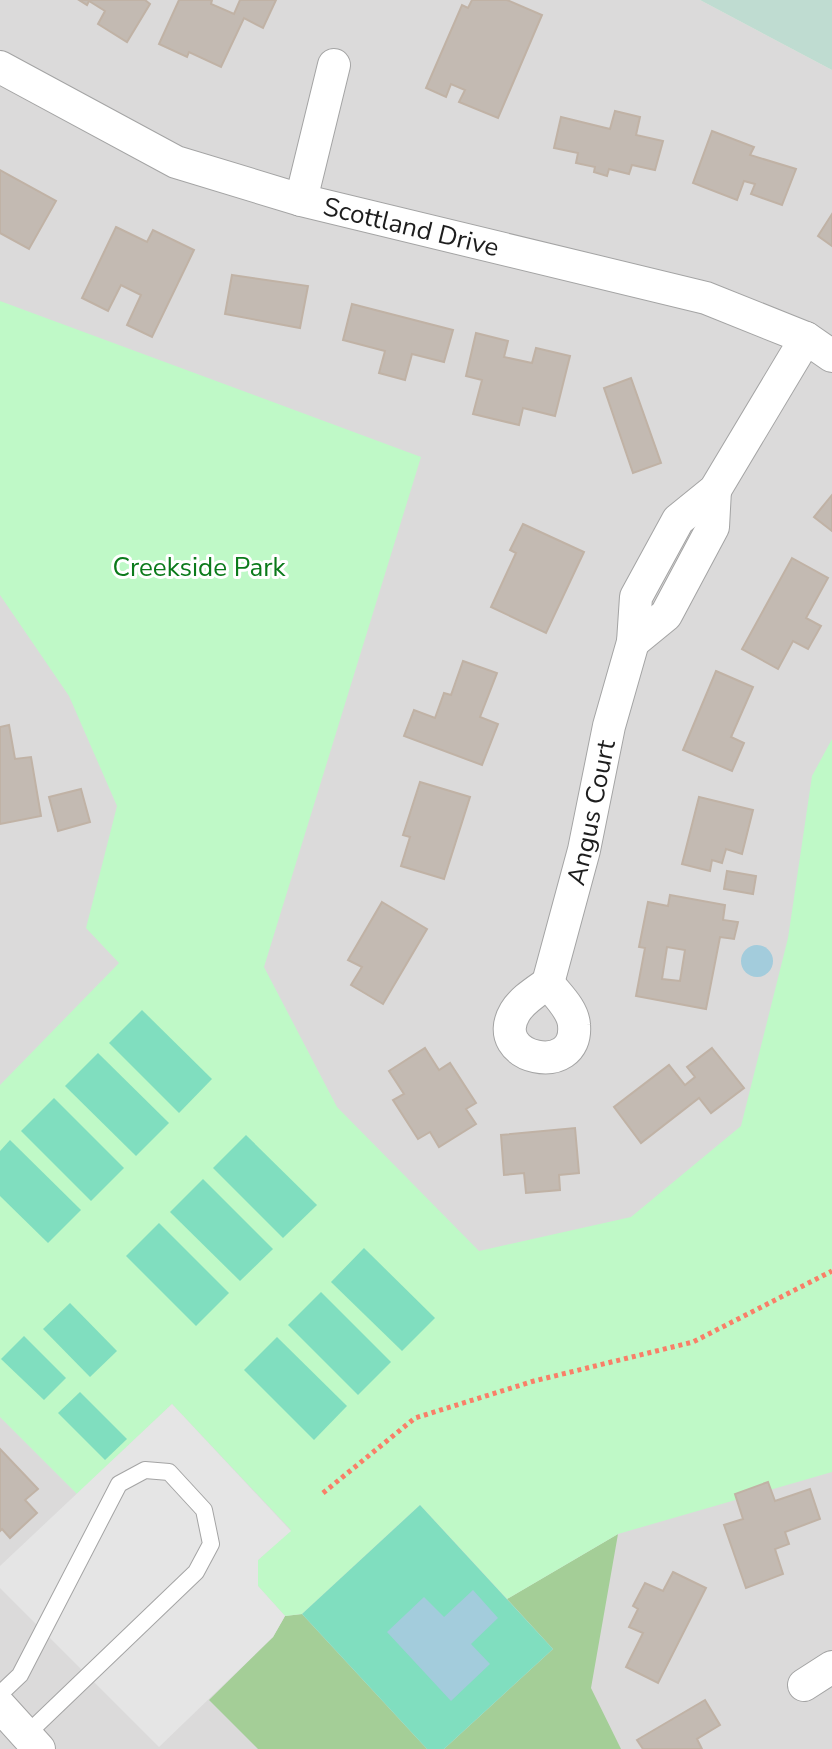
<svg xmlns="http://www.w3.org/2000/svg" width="832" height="1749" font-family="'Nunito Sans',sans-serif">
  <rect width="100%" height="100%" fill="#eeebe2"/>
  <path fill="#dbdada" d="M0,0h700l132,70v1679h-832z"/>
  <g fill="#a4ce97">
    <path d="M618,1534l-27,154 30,61h-177l109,-100 -46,-50z"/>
    <path d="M302,1614l125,135h-169l-49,-49 64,-63 12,-21z"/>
  </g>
  <path fill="#bfdcd1" d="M700,0h132v70z"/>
  <path fill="#bff9c7" d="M0,301l421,156 -157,510 73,140 142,144 152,-34 110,-91 47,-188 24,-162 20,-37v733l-214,62 -111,65 -87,-94 -118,109 -17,2 -27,-30v-26l33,-30 -119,-126 -95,90 -77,-77v-332l119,-122 -33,-35 31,-122 -48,-110 -69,-101z"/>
  <g fill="#80debf">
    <path d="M142,1010l70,69 -33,34 -70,-70z"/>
    <path d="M98,1053l71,70 -33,33 -71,-70z"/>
    <path d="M54,1098l70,70 -33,33 -70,-70z"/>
    <path d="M246,1135l71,70 -34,33 -70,-70z"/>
    <path d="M10,1140l71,70 -33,33 -48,-47v-45z"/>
    <path d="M203,1179l70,70 -33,32 -70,-69z"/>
    <path d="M159,1223l70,70 -33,33 -70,-70z"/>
    <path d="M364,1248l71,70 -33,33 -71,-69z"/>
    <path d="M321,1292l70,70 -33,33 -70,-70z"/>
    <path d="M70,1303l47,48 -27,26 -47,-48z"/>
    <path d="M24,1336l42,42 -22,22 -43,-41z"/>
    <path d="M277,1337l70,69 -33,34 -70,-70z"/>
    <path d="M80,1392l47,47 -22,21 -47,-47z"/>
    <path d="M420,1505l133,144 -109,100h-17l-125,-135z"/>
  </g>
  <path fill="#e5e5e5" d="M172,1404l119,127 -33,29v26l27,30 -12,21 -114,110 -159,-159v-22z"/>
  <g fill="#a3ccdc">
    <circle cx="757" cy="961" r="16"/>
    <path d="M473,1590l25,28 -27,26 19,20 -39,37 -64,-69 37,-35 20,20z"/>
  </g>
  <g fill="#c3bab2" stroke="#c0b2a5" stroke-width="2" fill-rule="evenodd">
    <path d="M79,0h66l5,4 -23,38 -29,-18 7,-13 -16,-10 -2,4z"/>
    <path d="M179,0h33l-1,4 23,10 6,-14h36l-13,28 -19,-10 -23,49 -32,-15 -2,5 -28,-13z"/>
    <path d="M472,0h35l35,15 -44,103 -39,-16 6,-12 -14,-6 -5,13 -20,-9 36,-83 6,3z"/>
    <path d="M615,111l25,6 -4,18 27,6 -8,29 -23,-5 -3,9 -20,-5 -2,7 -13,-4 1,-5 -19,-4 2,-10 -24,-5 7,-31 49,12z"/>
    <path d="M712,131l42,16 -4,8 46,14 -14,36 -31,-11 4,-10 -11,-3 -7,19 -44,-17z"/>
    <path d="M0,170l56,31 -27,48 -29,-16z"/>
    <path d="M832,214v32l-14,-10z"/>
    <path d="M116,227l31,15 6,-12 41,20 -42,87 -25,-12 14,-30 -20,-10 -13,26 -26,-13z"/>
    <path d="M232,275l76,11 -8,42 -75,-14z"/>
    <path d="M352,304l101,26 -9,32 -32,-8 -7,26 -26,-7 6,-22 -42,-11z"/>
    <path d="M476,333l32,8 -4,16 28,6 4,-15 34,8 -15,60 -32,-8 -4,17 -46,-11 9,-34 -16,-4z"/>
    <path d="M631,378l30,85 -28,10 -29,-85z"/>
    <path d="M832,495v36l-18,-14z"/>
    <path d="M523,524l61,28 -38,81 -55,-26 25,-54 -6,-3z"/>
    <path d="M792,558l36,20 -22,40 15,8 -13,23 -15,-8 -15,28 -36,-20z"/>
    <path d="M463,661l34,12 -17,44 18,7 -16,41 -78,-29 10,-26 21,8 9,-25 7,2z"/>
    <path d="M716,671l37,16 -22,50 13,6 -12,28 -49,-21z"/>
    <path d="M9,725l6,34 16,-2 10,59 -41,8v-97z"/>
    <path d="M420,782l50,15 -26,82 -43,-13 9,-29 -7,-2z"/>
    <path d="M81,789l9,33 -32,9 -9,-34z"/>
    <path d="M699,797l54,13 -11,44 -16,-5 -4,14 -10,-3 -2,11 -28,-7z"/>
    <path d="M727,871l29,5 -3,18 -29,-5z"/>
    <path d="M670,895l55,10 -2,15 15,2 -4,17 -14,-2 -14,72 -70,-13 9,-48 -6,-1 9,-45 20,4zM667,947l18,3 -5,31 -18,-2z"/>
    <path d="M382,902l45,27 -44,75 -32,-19 11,-18 -14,-7z"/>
    <path d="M425,1048l14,22 11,-7 26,40 -10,6 10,15 -37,23 -9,-15 -12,7 -25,-39 11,-6 -15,-23z"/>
    <path d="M712,1048l32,40 -33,25 -12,-15 -58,45 -27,-36 55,-42 16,20 10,-8 -8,-10z"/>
    <path d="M575,1128l4,45 -20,2 1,15 -34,3 -2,-20 -20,2 -3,-40z"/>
    <path d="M0,1449l38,40 -13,11 12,13 -27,25 -8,-9 -2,2z"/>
    <path d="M768,1482l7,19 35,-12 10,30 -35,13 4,12 -14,5 8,25 -37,14 -22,-63 19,-6 -8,-25z"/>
    <path d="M673,1572l33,16 -48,95 -32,-16 17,-34 -14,-6 9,-18 -5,-3 12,-23 18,8z"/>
    <path d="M705,1700l15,25 -23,14 5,10h-59l-6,-9z"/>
  </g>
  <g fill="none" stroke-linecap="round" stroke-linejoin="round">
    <defs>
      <path id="lane" d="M0,1694l20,-19 99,-191 26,-14 24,2 35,38 7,34 -15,28 -170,163"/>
      <g id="street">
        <path id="s1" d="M0,67l176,95 125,38 405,98 100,40 26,18"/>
        <path d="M301,200l33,-135"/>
        <path d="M633,642l33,-27 47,-88 2,-37"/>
        <path id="s2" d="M548,983l36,-133 25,-124 24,-84 3,-45 42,-77 37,-30 91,-152"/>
        <path d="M548,983c9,12 25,26 26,42 5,54 -87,34 -59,-13 7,-12 22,-21 33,-29z"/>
        <path d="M804,1685l28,-18"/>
        <path d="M0,1706l39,43"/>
      </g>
    </defs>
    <use href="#lane" stroke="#a4a4a4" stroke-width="18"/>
    <use href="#street" stroke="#a4a4a4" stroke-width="34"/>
    <path stroke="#f97f68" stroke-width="5" stroke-dasharray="4 4" stroke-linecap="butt" d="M323,1493l92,-75 119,-37 159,-39 139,-71"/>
    <use href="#lane" stroke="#fff" stroke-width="16"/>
    <use href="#street" stroke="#fff" stroke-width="32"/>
  </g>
  <g text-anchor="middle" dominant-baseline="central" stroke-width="6" stroke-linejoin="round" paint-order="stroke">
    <g font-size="26" fill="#1d1d1d" stroke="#fff">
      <text stroke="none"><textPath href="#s1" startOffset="444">Scottland Drive</textPath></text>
      <text stroke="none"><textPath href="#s2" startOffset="176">Angus Court</textPath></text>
    </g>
    <g font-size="26" fill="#0b7a1b" stroke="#fff">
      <text x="199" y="567">Creekside Park</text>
    </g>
  </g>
</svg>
